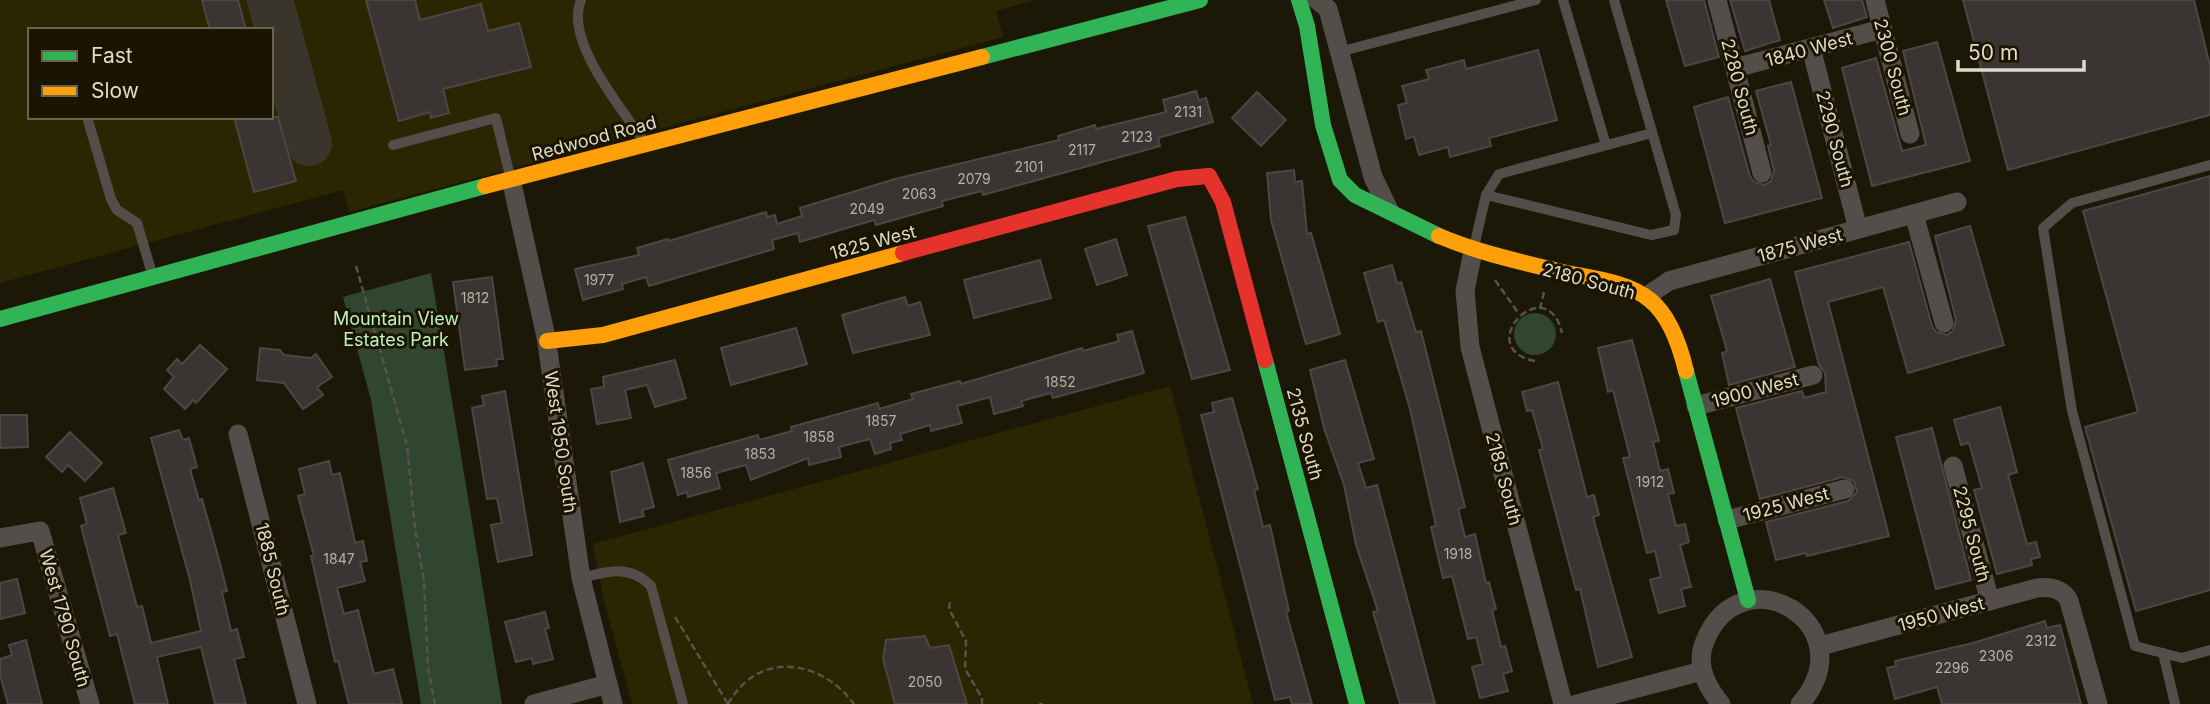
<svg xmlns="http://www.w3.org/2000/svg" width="2210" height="704" font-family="Inter,sans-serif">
  <rect width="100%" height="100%" fill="#1c1808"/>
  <g fill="#2c2501" fill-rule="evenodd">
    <path d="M0,0h1036l-40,11 7,26 -654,175 -6,-22 -343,93zM30,30h241v87h-241z"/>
    <path d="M1170,386l83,318h-621l-28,-104 -11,-56z"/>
  </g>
  <g fill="#314630">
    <path d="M431,273l67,407 4,24h-81l-50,-304 -28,-103z"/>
    <circle cx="1535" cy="334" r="21"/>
  </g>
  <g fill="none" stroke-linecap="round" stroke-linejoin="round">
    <path stroke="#39352a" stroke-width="46" d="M270,0l39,143"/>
  </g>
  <g fill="#3a3532" stroke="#4c4644" stroke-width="2">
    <path d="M202,0h36l8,30h-36z"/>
    <path d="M366,0h49l5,20 61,-16 7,27 31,-8 12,44 -88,22 6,24 -18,5 -1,-6 -31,9z"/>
    <path d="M1666,0h38l15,57 -34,9z"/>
    <path d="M1730,0h39l11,40 -35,11z"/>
    <path d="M1824,0h38l5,17 -34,11z"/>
    <path d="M1963,0h231l16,66v49l-202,55z"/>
    <path d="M1937,42l33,119 -98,25 -30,-118 34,-10 26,93 24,-6 -23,-94z"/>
    <path d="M1538,50l19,70 -68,18 2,8 -41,11 -2,-10 -29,8 -5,-19 -8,3 -8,-34 9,-2 -5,-17 27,-7 -3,-9 38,-10 2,9z"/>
    <path d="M1791,82l31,116 -97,25 -31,-116 34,-10 22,79 4,6 10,3 7,-4 3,-10 -6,-25 3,-1 -15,-54z"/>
    <path d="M1196,91l3,9 7,-2 7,24 -55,16 2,8 -177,49 -1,-4 -40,10 1,5 -67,19 -2,-5 -74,22 -2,-9 -26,7 2,9 -125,37 -3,-9 -24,7 1,5 -40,11 -8,-31 64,-14 -2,-7 31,-9 1,2 97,-29 1,5 8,-2 2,9 25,-8 -2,-8 95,-29 164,-39 -1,-4 37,-11 1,4 70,-17 -3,-12z"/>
    <path d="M1257,92l29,28 -25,26 -29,-28z"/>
    <path d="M234,117h44l18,64 -42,11z"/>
    <path d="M1294,170l1,12 7,-1 5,53 4,-1 29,101 -34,10 -35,-124 -4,-47z"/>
    <path d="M2210,176v414l-74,21 -51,-184 53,-15 -55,-201z"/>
    <path d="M1185,217l45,153 -38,9 -44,-153z"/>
    <path d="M1970,226l34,119 -96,28 -25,-86 -55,15 61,234 -82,20 -1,-3 -30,7 -10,-38 82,-21 9,-9 -3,-11 -11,-4 -83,22 -24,-91 66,-17 2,7 22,-6 -1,-19 -6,-8 -24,-93 114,-30 23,84 4,6 11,3 6,-4 3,-11 -21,-84z"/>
    <path d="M1116,239l11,36 -30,10 -12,-36z"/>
    <path d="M1040,260l11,38 -77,20 -10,-38z"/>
    <path d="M1392,265l5,18 4,-1 15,50 5,-1 44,176 -7,2 7,28 10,-3 11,49 3,-1 7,27 -4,1 9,37 4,-1 7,25 -9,3 5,17 -28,7 -8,-31 11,-3 -7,-27 -8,2 -16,-63 -9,2 -12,-51 5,-1 -26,-117 -26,-89 -6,2 -14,-49z"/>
    <path d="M492,277l11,82h-7l1,7 -32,4 -12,-88z"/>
    <path d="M1770,279l25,88 -66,18 -7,-32 5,-2 -16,-55z"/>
    <path d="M905,297l3,9 12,-4 10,33 -77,18 -11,-38z"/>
    <path d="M796,328l11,36 -76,21 -10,-37z"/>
    <path d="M1132,331l12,42 -91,25 -2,-5 -30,8 2,5 -29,8 -4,-17 -33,9 5,17 -31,8 -1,-6 -30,9 2,6 -12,3 1,6 -16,5 -5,-15 -31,8 2,10 -32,8 -1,-7 -57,22 -5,-15 -30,8 4,15 -32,9 -1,-5 -9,3 -10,-35 90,-25 1,5 33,-9 -1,-4 87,-24 1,6 34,-10 -2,-5 49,-13 1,3 121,-36 1,3 36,-10 -2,-6z"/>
    <path d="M1632,340l27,101 -6,1 7,29 8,-2 6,24 -6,1 8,32 9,-2 4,18 -9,3 11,42 -10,2 4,17 -26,7 -9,-33 11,-3 -6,-26 -8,2 -24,-95 7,-1 -17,-67 -5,2 -10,-44z"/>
    <path d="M200,345l27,24 -31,34 -3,-3 -8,9 -21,-20 10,-12 -7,-7 10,-11 5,5z"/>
    <path d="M260,348l20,2 4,5 27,3 5,-4 16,23 -15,10 6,8 -20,14 -19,-26 -27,-3z"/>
    <path d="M675,360l11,38 -31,9 -8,-22 -22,5 6,28 -34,6 -6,-35 13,-2 -1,-10z"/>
    <path d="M1345,360l29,99 -16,4 8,25 11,-3 58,219h-35l-27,-92 5,-1 -22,-66 -12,-60 -20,-57 -14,-58z"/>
    <path d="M1558,382l29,115 7,-2 5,20 -6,2 39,140 -34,10 -18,-78 -4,1 -37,-140 4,-1 -11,-39 -5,1 -5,-19z"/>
    <path d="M505,391l27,164 -34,7 -7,-37 11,-2 -5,-25 -10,1 -15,-91 12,-3 -2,-9z"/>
    <path d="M1232,398l26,91 -4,1 9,37 7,-2 19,86 -3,1 26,92h-20l-2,-7 -15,3 -74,-285 13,-3 -2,-9z"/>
    <path d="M2000,407l17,65 -9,3 19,69 9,-2 4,15 -9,2 1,6 -35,9 -23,-84 8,-2 -13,-45 -8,2 -7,-25z"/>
    <path d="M0,415h27l1,32 -28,1z"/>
    <path d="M1932,428l39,152 -35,9 -40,-152z"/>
    <path d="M179,430l4,10 6,-2 8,29 -7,2 9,31 3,-1 18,64 7,28 -5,1 9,39 6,-2 7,28 -10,2 12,45h-31l-14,-57 -44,10 11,47h-33l-18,-70 -7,2 -29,-110 6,-2 -7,-26 33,-10 13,45 -8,2 19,72 5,-1 9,37 50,-12 -11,-51 -39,-142z"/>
    <path d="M70,432l32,31 -17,18 -17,-16 -6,7 -16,-15z"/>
    <path d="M329,461l3,14 8,-2 15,70 8,-2 4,20 -7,1 5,19 -28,7 7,26 14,-4 16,64 19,-5 9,35h-53l-11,-43 -3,1 -24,-106h3l-16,-60 7,-2 -6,-25z"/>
    <path d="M643,463l11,44 -12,3 2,6 -24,6 -9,-50z"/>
    <path d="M17,579l8,34 -25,6v-36z"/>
    <path d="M545,612l4,16 -4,1 8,30 -20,5 -1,-6 -16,4 -11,-40z"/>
    <path d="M2045,621l2,7 13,-3 21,79h-139l-5,-17 -42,12 -8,-31 9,-2 -1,-5 78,-18z"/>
    <path d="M925,636l5,12 19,-3 18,59h-72l-12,-45 3,-19z"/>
    <path d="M26,640l16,64h-34l-8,-29v-16l12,-4 -3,-10z"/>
  </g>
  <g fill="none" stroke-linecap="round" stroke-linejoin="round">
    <g stroke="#57524c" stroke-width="2.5" stroke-dasharray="7 3.5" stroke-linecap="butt">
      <path d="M356,266l51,179 8,84 9,51 4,88 7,36"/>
      <path d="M1495,280l24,34"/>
      <path d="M1540,309l4,-17"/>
      <path d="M1535,361c-65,-13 12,-93 27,-28"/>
      <path d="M950,602l-1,7 17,32 -1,28 17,29v6"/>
      <path d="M675,617l53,87"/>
      <path d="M728,704c30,-54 93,-45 126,0"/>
      <path d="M1039,704h4"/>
    </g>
    <g stroke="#544e4b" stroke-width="10">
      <path d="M581,0c-17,40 40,108 63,141"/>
      <path d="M1563,0l43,145"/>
      <path d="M1339,52l197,-52"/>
      <path d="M87,117l24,82 6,11 20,13 16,54"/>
      <path d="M393,145l103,-27 14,58"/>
      <path d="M2210,165l-138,38 -29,25 29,183 63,235 47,12 28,-8"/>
      <path d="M1486,195l13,-21 153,-41"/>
      <path d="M1474,247l12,-52 165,40 23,-5 2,-15 -62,-215"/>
      <path d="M581,578c26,-7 49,-14 70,8l32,118"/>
      <path d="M2163,653l12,51"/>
    </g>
    <g stroke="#544e4b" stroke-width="19">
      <path d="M1317,0l11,9 45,168 16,33"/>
      <path d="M1717,0l45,173"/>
      <path d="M1875,0l35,134"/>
      <path d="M1811,48l47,181"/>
      <path d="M1735,68l147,-39"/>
      <path d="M511,179l35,158 35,241 32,126"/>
      <path d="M1914,214l30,109"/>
      <path d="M1473,251l-8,40 5,56 93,357"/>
      <path d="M1647,296l22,-15 288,-79"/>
      <path d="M1696,406l117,-31"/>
      <path d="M238,434l69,270"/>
      <path d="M1953,466l37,135"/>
      <path d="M1727,520l118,-31"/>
      <path d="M0,538l40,-7 50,173"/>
      <path d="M1820,646l217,-58c12,-2 27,1 32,13l29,103"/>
      <path d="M534,704l74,-20"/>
      <path d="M1577,704l125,-33"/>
      <path d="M1721,704c-15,-18 -26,-40 -16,-63 37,-91 163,-15 95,63"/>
    </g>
    <g stroke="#30b455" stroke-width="16">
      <path d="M1299,0l8,26 16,99 17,55 15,15 84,41"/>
      <path d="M982,57l218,-57"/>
      <path d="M0,319l485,-133"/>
      <path d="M1265,360l92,344"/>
      <path d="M1686,371l62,229"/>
    </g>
    <g stroke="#ff9f0a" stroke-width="16">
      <path d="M485,186l497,-129"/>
      <path d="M1439,236c38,16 78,25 119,35 29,7 68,9 92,29 20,16 30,46 36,71"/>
      <path d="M547,341l56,-6 300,-82"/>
    </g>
    <path stroke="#e5322d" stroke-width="16" d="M903,253l274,-74 32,-3 14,26 42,158"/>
  </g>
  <g text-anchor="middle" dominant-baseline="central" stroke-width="6" stroke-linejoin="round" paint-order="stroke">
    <g font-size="14" fill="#b5b2a3">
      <text x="1188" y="111">2131</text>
      <text x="1137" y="136">2123</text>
      <text x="1082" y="149">2117</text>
      <text x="1029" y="166">2101</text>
      <text x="974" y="178">2079</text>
      <text x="919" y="193">2063</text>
      <text x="867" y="208">2049</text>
      <text x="599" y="279">1977</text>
      <text x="475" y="297">1812</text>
      <text x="1060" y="381">1852</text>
      <text x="881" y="420">1857</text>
      <text x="819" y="436">1858</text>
      <text x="760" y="453">1853</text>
      <text x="696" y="472">1856</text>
      <text x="1650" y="481">1912</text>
      <text x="1458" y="553">1918</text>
      <text x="339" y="558">1847</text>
      <text x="2041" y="640">2312</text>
      <text x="1996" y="655">2306</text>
      <text x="1952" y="667">2296</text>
      <text x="925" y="681">2050</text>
    </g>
    <g font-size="18" fill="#dedbc9" stroke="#1b1400">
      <text transform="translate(1809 49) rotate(-15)">1840 West</text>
      <text transform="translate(1893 67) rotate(75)">2300 South</text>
      <text transform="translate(1740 87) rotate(75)">2280 South</text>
      <text transform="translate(594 138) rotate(-15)">Redwood Road</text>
      <text transform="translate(1835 139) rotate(75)">2290 South</text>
      <text transform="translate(873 242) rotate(-15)">1825 West</text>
      <text transform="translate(1800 245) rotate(-15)">1875 West</text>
      <text transform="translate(1589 281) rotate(15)">2180 South</text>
      <text transform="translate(1755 390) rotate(-15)">1900 West</text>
      <text transform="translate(1305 434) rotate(75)">2135 South</text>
      <text transform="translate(561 442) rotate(82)">West 1950 South</text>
      <text transform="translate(1504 479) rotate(75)">2185 South</text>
      <text transform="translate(1786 504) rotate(-15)">1925 West</text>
      <text transform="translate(1972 534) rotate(75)">2295 South</text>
      <text transform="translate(273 569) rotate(76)">1885 South</text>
      <text transform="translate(1941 614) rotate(-15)">1950 West</text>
      <text transform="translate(65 618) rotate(74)">West 1790 South</text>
    </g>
    <g font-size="18" fill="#bbf3c1" stroke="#1b1400">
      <text x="396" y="318">Mountain View<tspan x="396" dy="21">Estates Park</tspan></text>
    </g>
  </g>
  <rect x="28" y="28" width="245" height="91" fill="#1b1400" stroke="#696450" stroke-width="2"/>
  <rect x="42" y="51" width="35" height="10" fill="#30b455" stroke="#696450" stroke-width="2"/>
  <text x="91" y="63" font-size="21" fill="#dedbc9">Fast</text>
  <rect x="42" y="86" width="35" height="10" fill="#ff9f0a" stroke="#696450" stroke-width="2"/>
  <text x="91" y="98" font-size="21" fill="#dedbc9">Slow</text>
  <path d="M1958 60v10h126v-10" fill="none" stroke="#dedbc9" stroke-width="3.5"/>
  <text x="1968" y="60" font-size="21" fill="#dedbc9" stroke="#1b1400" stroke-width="5" paint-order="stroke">50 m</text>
</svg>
